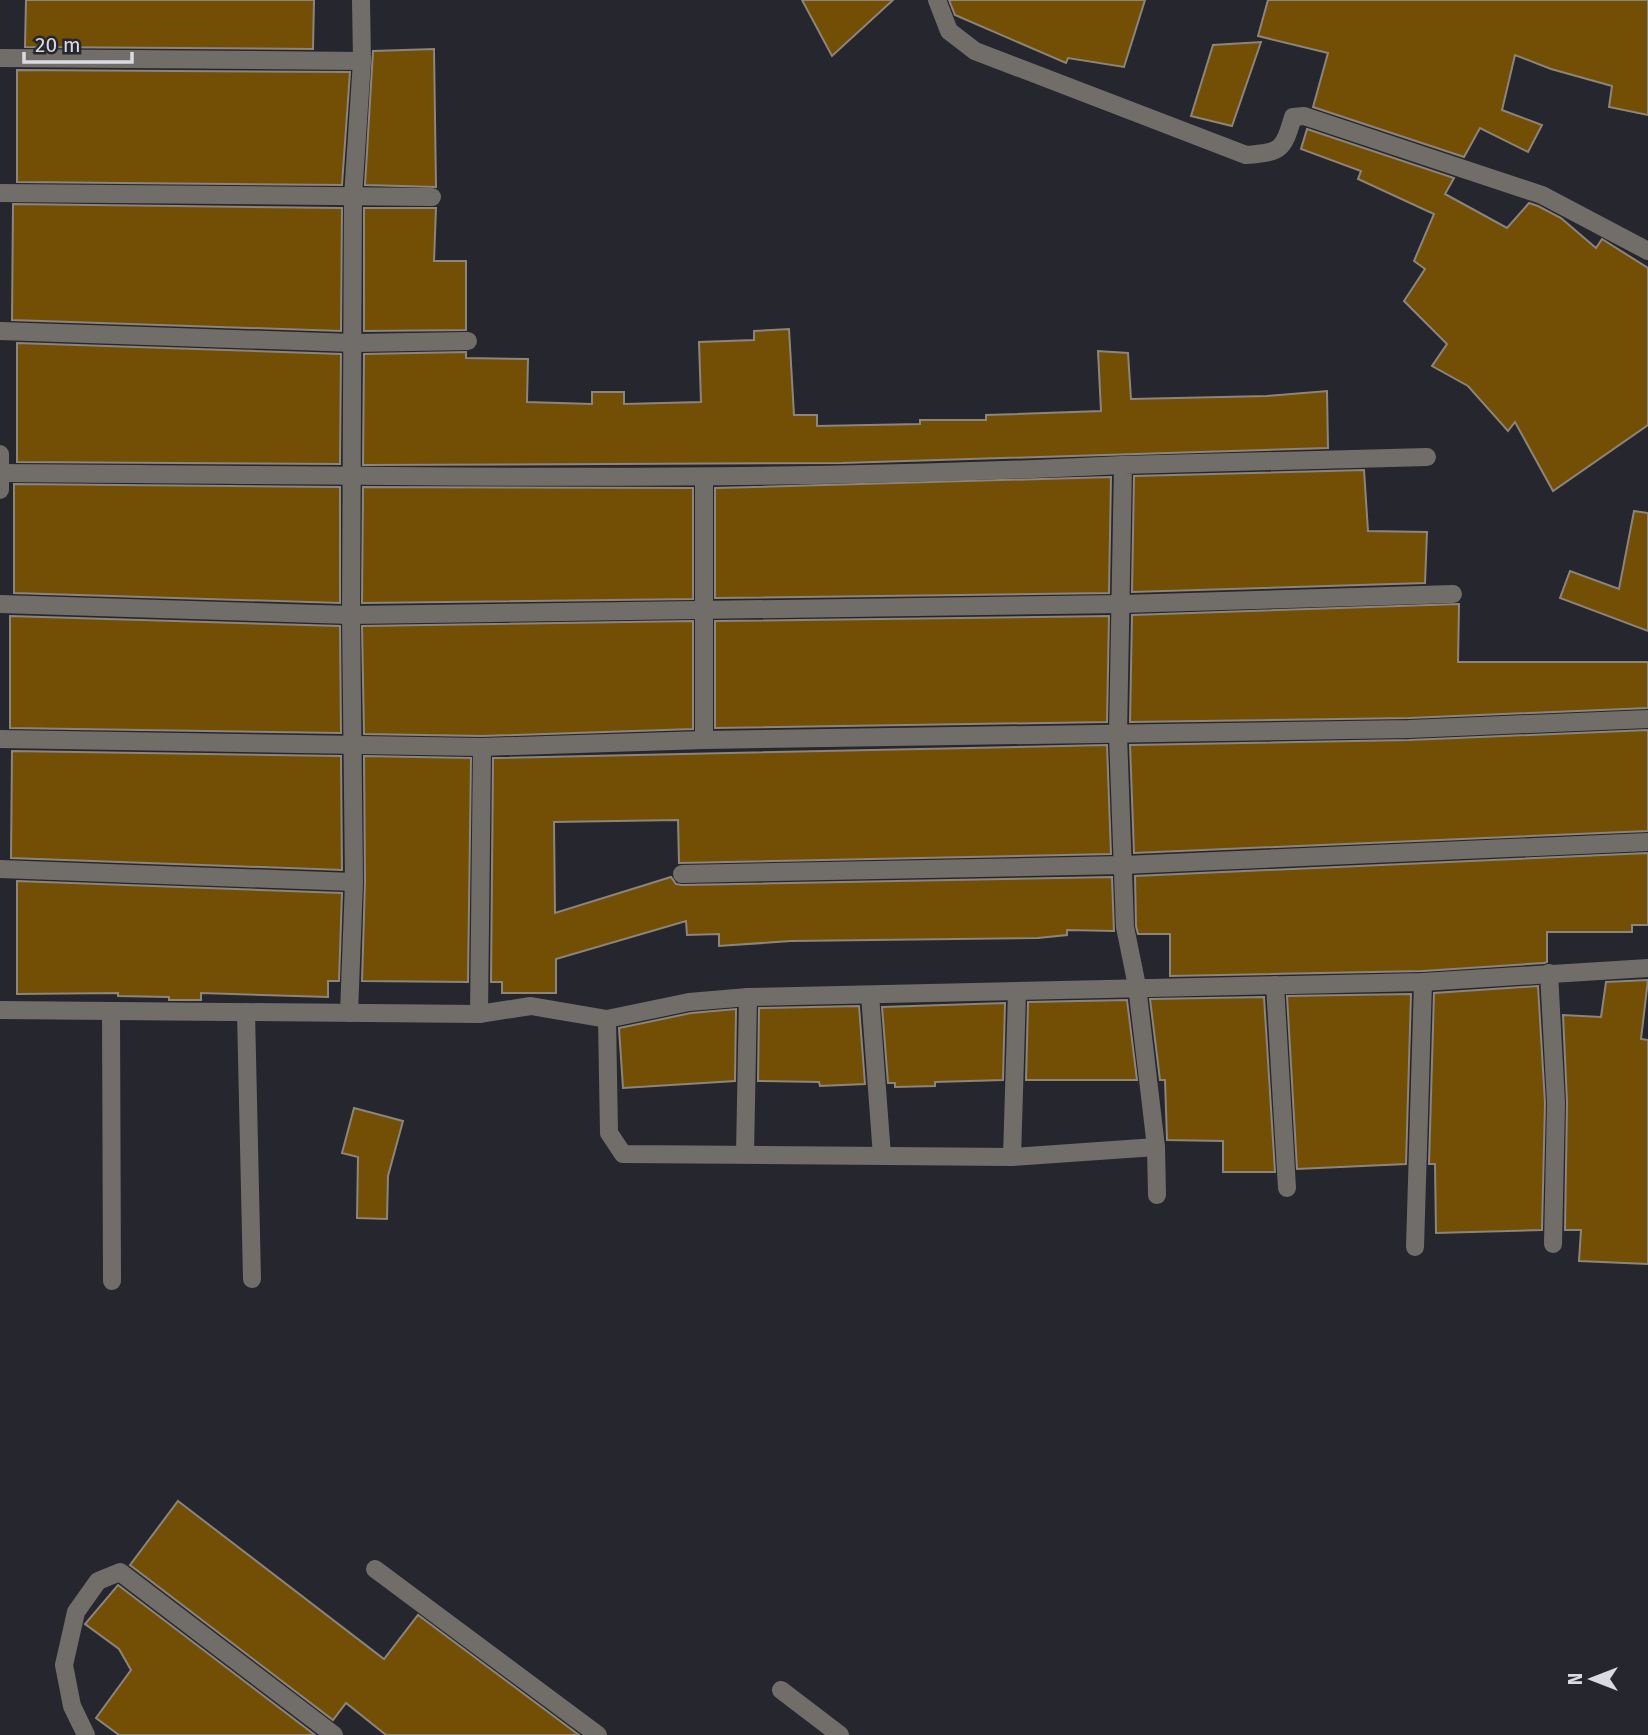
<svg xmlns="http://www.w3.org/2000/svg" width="1648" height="1735" font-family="'Fira Sans',sans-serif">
  <rect width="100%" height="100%" fill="#26262f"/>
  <g fill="#734f06" stroke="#8c857c" stroke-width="2">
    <path d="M26,0h288l-1,49 -288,-2z"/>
    <path d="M802,0h91l-61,56z"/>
    <path d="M949,0h196l-21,67 -56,-9 -2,5 -111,-48z"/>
    <path d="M1268,0h380v115l-39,-8 3,-21 -61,-17 -36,-14 -13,55 40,15 -14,27 -48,-24 -16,29 -151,-50 15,-54 -70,-17z"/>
    <path d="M1261,42l-29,84 -41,-10 22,-71z"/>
    <path d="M434,49l2,138 -71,-2 8,-134z"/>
    <path d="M17,70l333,2 -8,113 -325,-3z"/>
    <path d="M1307,129l147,49 -9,16 62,34 22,-25 9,3 23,12 35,30 6,-9 46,29v157l-95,66 -38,-69 -7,9 -40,-45 -36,-20 15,-22 -43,-43 21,-32 -11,-8 20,-47 -76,-35 3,-8 -60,-22z"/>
    <path d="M13,204l329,4 -1,123 -329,-11z"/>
    <path d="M364,208h72l-2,53h32v69l-102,1z"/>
    <path d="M789,329l5,86h23v11l103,-2v-4h66v-5l115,-4 -3,-60 30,2 3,46 136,-3 60,-5 1,57 -486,15 -479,2 1,-111 102,-2v6l62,1 -1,43 65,2v-12h32v12l77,-2 -2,-60 55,-2v-9z"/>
    <path d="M17,343l324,11 -1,110 -323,-2z"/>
    <path d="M1364,470l4,61 59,1 -2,51 -293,9 2,-116z"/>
    <path d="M1111,477l-2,116 -394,5v-110z"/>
    <path d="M14,484l326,3v116l-326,-10z"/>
    <path d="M363,487l330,1v111l-331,4z"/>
    <path d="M1634,511l14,2v118l-88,-33 10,-27 49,18z"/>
    <path d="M1459,604l-1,58h190v46l-239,10 -279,4 2,-107z"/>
    <path d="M10,616l330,10 1,107 -331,-5z"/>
    <path d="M1109,616l-2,106 -392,6v-107z"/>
    <path d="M693,621v108l-211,7 -118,-2 -2,-108z"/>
    <path d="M1648,730v101l-514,22 -4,-108 279,-5z"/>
    <path d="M1107,745l4,109 -432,9 -1,-43 -124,2 1,91 116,-36 5,7 6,1 430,-8 2,54 -47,-1v5l-29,3 -247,3 -72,5v-12l-32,1 -1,-14 -130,38v34h-54v-11h-11l2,-224z"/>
    <path d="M12,751l329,5 1,114 -331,-12z"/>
    <path d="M364,756l107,2 -3,224 -106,-1 3,-99z"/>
    <path d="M1648,853v72h-16v7h-85v30l-3,1 -121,8 -253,5v-42h-32l-2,-8 -1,-50z"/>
    <path d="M17,881l325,12 -3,88h-11v16l-127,-4v7h-32v-3l-51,-1v-3l-101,1z"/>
    <path d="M1648,980l-7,59 7,1v224l-69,-3 2,-31h-16l2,-128 -4,-87 38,2 5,-35z"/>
    <path d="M1538,986l7,117 -3,127 -106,3 -1,-69h-6l5,-171z"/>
    <path d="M1411,994l-5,170 -109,5 -10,-173z"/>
    <path d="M1264,997l11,175h-52v-31l-56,-1 -2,-60h-5l-10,-81z"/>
    <path d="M1127,1000l10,80h-111l2,-78z"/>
    <path d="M1005,1003l-2,77 -68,2v4l-40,1v-4h-7l-6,-76z"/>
    <path d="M859,1006l6,78 -45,2 -1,-4 -61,-1 1,-73z"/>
    <path d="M736,1009l-1,72 -112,7 -4,-60 72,-15z"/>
    <path d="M354,1108l49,13 -15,55 -1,43 -30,-1 1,-61 -16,-4z"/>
    <path d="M178,1501l206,158 34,-44 161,120h-193l-40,-32 -13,17 -203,-155z"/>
    <path d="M118,1585l197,150h-196l-23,-17 35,-48 -12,-21 -34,-25z"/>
  </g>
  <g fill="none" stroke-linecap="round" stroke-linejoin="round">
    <g stroke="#716e6a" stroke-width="18">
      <path d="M937,0l12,31 26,20 271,104c35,-3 37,-4 47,-38l11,-1 238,79 106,56"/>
      <path d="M0,58l362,3"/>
      <path d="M0,193l432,4"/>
      <path d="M0,331l354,12 114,-2"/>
      <path d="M0,454v36"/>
      <path d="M0,473c374,2 749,11 1123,-8"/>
      <path d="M0,604l351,11 771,-11 331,-10"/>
      <path d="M0,739l482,8 222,-7 705,-11 239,-10"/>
      <path d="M704,740v-262"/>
      <path d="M0,869l354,13"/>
      <path d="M682,874l441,-9 525,-23"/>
      <path d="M1549,973l7,130 -3,141"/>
      <path d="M1275,985l12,203"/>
      <path d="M870,995l12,161"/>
      <path d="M0,1010l479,4 52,-8 76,13 82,-17 59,-5 675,-15 225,-14"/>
      <path d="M111,1011l1,270"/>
      <path d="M246,1012l6,267"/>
      <path d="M349,1013l5,-131 -3,-267 2,-419 9,-135 -1,-61"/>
      <path d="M479,1014l3,-267"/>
      <path d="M607,1019l2,114 14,21 389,3 144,-10"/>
      <path d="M745,1154l3,-157"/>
      <path d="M1012,1157l5,-164"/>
      <path d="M1157,1195l-1,-48 -19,-161 -12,-59 -7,-192 5,-270 304,-8"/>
      <path d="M1415,1247l8,-265"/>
      <path d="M375,1569l223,166"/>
      <path d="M781,1690l59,45"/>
      <path d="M86,1735l-14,-29 -8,-41 12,-53 22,-31 22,-9 214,163"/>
    </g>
  </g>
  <g transform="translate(1592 1679) rotate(270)" stroke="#26262f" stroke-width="5" paint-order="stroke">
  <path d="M0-5L12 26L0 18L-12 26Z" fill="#dadae0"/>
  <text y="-10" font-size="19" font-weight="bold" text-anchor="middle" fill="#dadae0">N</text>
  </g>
  <path d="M24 52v10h108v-10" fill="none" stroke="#dadae0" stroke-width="3.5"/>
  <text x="35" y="52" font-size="21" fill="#dadae0" stroke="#26262f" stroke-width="5" paint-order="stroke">20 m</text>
</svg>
